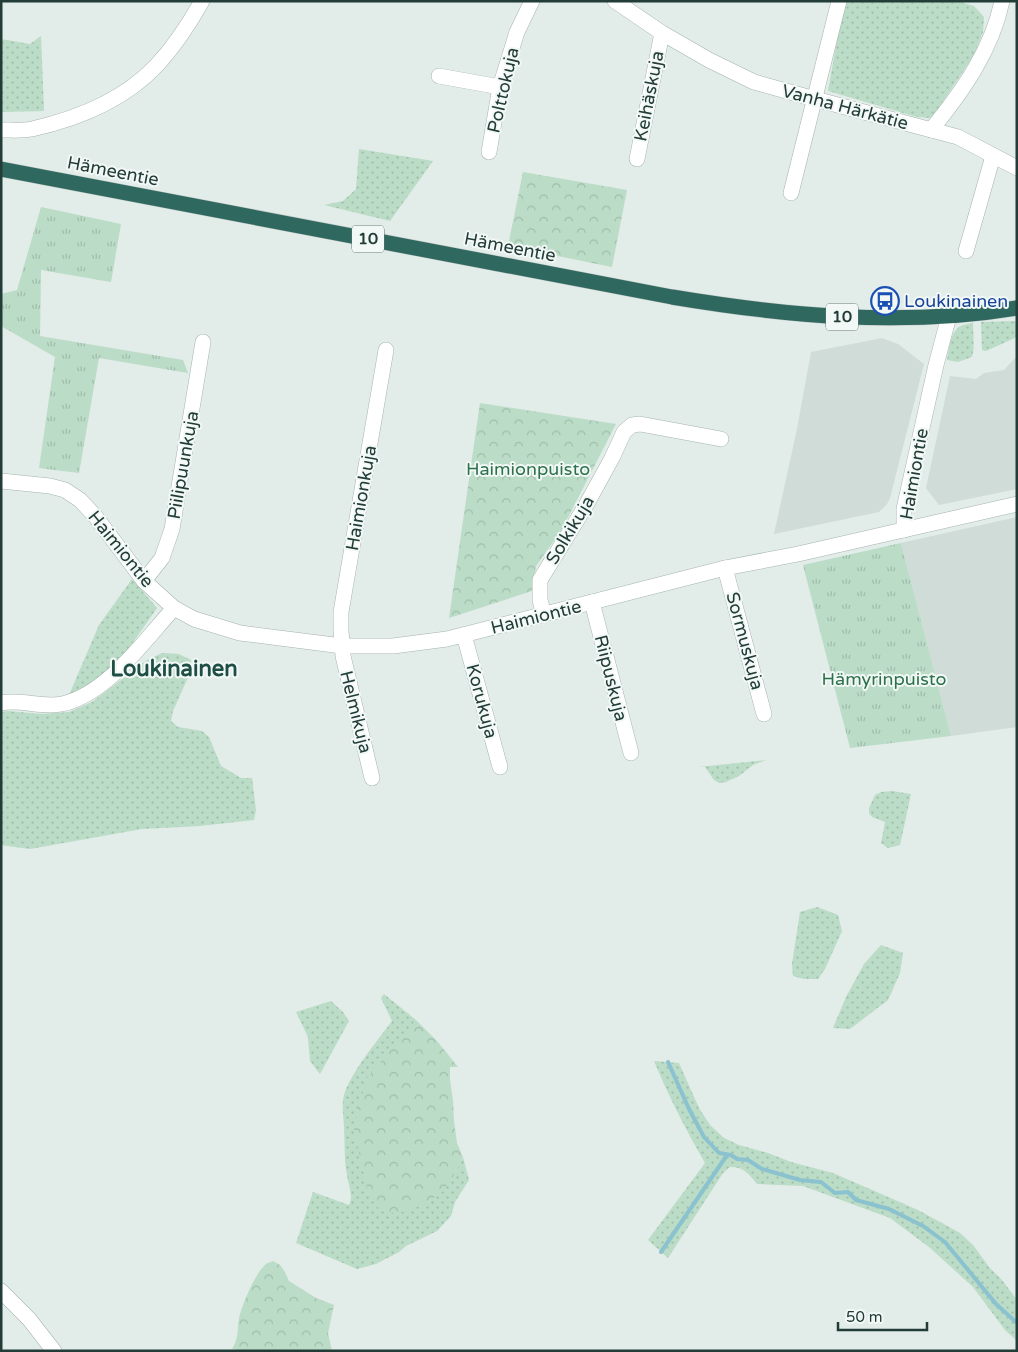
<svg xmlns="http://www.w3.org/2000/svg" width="1018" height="1352" font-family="'Varela Round',sans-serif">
  <defs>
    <pattern id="grass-dots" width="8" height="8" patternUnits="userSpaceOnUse" patternTransform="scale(1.25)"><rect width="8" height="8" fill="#bbdcc6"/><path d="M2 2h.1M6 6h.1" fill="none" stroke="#a0beab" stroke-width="1.8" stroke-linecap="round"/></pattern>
    <pattern id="forest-crowns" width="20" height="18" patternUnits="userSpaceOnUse" patternTransform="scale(1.25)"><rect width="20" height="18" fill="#bbdcc6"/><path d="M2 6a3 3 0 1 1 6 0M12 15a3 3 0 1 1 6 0" fill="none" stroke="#a0beab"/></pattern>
    <pattern id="park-tufts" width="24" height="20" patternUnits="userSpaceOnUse" patternTransform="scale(1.25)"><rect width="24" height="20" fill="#bbdcc6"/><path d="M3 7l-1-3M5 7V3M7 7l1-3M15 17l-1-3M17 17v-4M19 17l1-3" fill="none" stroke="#a0beab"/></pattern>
  </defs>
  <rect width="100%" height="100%" fill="#e2ece8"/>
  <g fill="#d0dcd7">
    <path d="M882,338l16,6 26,20 -34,134 -3,6 -8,8 -105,22 23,-105 14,-77z"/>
    <path d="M1017,356v133l-78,16 -13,-17 24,-112 26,3 8,-6 20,-3z"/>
    <path d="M1017,517v210l-66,9 -50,-193z"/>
  </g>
  <g fill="url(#grass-dots)">
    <path d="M844,1h114l16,5 10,11 -1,15 -9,23 -38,57 -6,6 -13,-1 -89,-26z"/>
    <path d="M41,36l3,75 -43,1v-73l29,5z"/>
    <path d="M359,149l74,12 -43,60 -66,-16 19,-4 13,-12z"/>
    <path d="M1017,321v16l-31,14 -4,-1 -1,-28z"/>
    <path d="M973,323c0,11 2,25 -1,34l-14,5 -11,-2c2,-10 3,-29 14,-34 3,-2 8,-2 12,-3z"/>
    <path d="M132,579l25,29 -37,53 -25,23 -26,11 30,-70z"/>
    <path d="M162,653l17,1 12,6 -1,13 -17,38 -2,10 7,6 24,4 7,6 12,29 20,12h11l4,32 -2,10 -54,6 -58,3 -112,20 -29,-4v-133l7,-1 33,3 28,-2 23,-10 55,-42z"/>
    <path d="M766,760l-13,5 -14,11 -13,6 -7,1 -5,-3 -9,-13h-6z"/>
    <path d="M892,791l19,3 -11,51 -12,3 -7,-5 4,-21 -13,-5 -3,-4v-5l6,-13 6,-3z"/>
    <path d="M817,907l21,8 4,16 -17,38 -7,10h-14l-11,-3 -1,-12 8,-52z"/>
    <path d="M881,945l22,8 -3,20 -12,27 -38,29 -17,-1 13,-31 18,-33z"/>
    <path d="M384,994l32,26 -19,25 55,134 11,-22 6,23 -14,22 -4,14 -14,15 -31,15 -7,6 -23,12 -19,5 -61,-26 17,-51 36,13c5,-10 -1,-20 -2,-30 -3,-15 -2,-31 -3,-46 0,-12 -3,-22 0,-34 7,-23 34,-55 48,-74l-11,-23z"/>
    <path d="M331,1001l12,11 6,9 -29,53 -10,-13 -2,-24 -12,-25z"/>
    <path d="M654,1061l25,2 20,45 11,17 14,13 15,7 29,8 23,9 42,11 85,37 42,23 13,12 16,22 13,13 15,20v41l-12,-11 -32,-43 -44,-40 -39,-29 -87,-32 -46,-2c-9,-11 -13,-17 -27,-17l-7,6 -55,85 -20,-18 57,-77c-19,-33 -36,-66 -51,-102z"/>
  </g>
  <g fill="url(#forest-crowns)">
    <path d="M523,172l104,18 -15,77 -104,-21z"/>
    <path d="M480,403l136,21 -55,107 -25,35 -4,25 -83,27z"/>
    <path d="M416,1020l21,21 21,26h-8v12l3,22 1,20 3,22 6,14 -11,22 -10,13 -16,11 -17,8 -17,2 -15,-6 -9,-15 -14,-62 12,-51z"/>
    <path d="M273,1261l7,4 5,7 4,9 27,17 18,7 -6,28 4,18h-84l-16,-2c7,-11 5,-19 7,-31 3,-13 16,-45 27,-54 1,-1 5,-2 7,-3z"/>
  </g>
  <g fill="url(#park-tufts)">
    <path d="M41,207l80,17 -10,58 -70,-12 -1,66 143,24 5,13 -89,-15 -20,115 -40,-5 16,-111 -54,-31v-32l16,-4z"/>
    <path d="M901,543l50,193 -101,12 -47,-183z"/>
  </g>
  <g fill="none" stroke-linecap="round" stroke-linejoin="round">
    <g stroke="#8bc2d0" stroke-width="4">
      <path d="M668,1062l21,47 15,28 15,16 12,2 6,4 11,1 14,9 38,11 21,2 14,11 13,-1 8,8 33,9 34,17 22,16 51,62 21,19"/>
      <path d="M661,1252l66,-97"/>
    </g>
    <defs>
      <g id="minor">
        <path d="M615,1l47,32 47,27 45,22 61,17 143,38 59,31"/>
        <path d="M439,76l61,11"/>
        <path d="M1,130c10,0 21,1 31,-1 44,-10 92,-29 124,-63 18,-19 33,-42 46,-65"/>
        <path d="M931,130c31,-38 61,-80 71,-129"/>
        <path d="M489,152l11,-65 17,-55 15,-31"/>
        <path d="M637,159l25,-126"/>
        <path d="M791,193l48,-192"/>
        <path d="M966,251l27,-95"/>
        <path d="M1,481l49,5 15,4 15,10 15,16 49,65 30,27 20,11 46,14 102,13h51l54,-7 278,-71 73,-14 219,-50"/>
        <path d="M904,530v-21l32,-144 13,-49"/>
        <path d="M725,568l39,146"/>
        <path d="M144,581l18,-23 10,-29 31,-187"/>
        <path d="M592,602l39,151"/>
        <path d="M544,615l-4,-15v-20l45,-73 27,-49 12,-26 8,-7 8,-1 81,15"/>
        <path d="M464,635l36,132"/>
        <path d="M1,703c20,-4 41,5 61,1 45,-10 82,-63 112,-96"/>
        <path d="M372,778l-29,-122 -2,-25v-19l45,-262"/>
        <path d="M1,1291l28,28 25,32"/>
      </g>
      <path id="highway" d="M1,169l671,128c114,19 230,30 345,11"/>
    </defs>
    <use href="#minor" stroke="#a5b4af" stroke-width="16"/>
    <use href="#highway" stroke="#c1c8c7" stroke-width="16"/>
    <use href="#minor" stroke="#fff" stroke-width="15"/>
    <use href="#highway" stroke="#2f685f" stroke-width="15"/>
  </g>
  <defs>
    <symbol id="bus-ring" viewBox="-11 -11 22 22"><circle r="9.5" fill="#f2f8f6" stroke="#1a4fb4" stroke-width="1.5"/><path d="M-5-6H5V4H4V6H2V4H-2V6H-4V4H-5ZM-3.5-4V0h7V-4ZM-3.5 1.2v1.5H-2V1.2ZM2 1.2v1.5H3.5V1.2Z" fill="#1a4fb4"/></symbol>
  </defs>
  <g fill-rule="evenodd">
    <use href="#bus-ring" x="869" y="285" width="32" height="32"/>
  </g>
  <g text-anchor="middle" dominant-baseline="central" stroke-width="4" stroke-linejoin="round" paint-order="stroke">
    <g fill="#f2f8f6" stroke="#607470" stroke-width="1">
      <rect x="352" y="225.5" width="32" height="27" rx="4"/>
      <rect x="826" y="303.5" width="32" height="27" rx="4"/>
    </g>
    <g font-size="16" font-weight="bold" fill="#223c37">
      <text x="368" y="239">10</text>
      <text x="842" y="317">10</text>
    </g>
    <g font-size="18" fill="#223c37" stroke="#f2f8f6">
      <text transform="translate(503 90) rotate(-77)">Polttokuja</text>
      <text transform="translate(649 96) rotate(-79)">Keihäskuja</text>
      <text transform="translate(845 107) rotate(15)">Vanha Härkätie</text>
      <text transform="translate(113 171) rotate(11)">Hämeentie</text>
      <text transform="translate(510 247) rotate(11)">Hämeentie</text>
      <text transform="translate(183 465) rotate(-80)">Piilipuunkuja</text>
      <text transform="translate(914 474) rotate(-80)">Haimiontie</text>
      <text transform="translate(361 498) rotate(-80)">Haimionkuja</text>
      <text transform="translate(570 530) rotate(-59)">Solkikuja</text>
      <text transform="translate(121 549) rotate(51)">Haimiontie</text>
      <text transform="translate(536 617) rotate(-14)">Haimiontie</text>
      <text transform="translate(745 641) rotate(75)">Sormuskuja</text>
      <text transform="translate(611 678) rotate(76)">Riipuskuja</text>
      <text transform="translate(482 701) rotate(75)">Korukuja</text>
      <text transform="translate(356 712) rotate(76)">Helmikuja</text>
    </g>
    <g font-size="18" fill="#164399" stroke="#f2f8f6" text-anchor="start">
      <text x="904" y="301">Loukinainen</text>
    </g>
    <g font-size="18" fill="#2d724b" stroke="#f2f8f6">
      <text x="528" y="469">Haimionpuisto</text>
      <text x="884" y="679">Hämyrinpuisto</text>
    </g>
    <g font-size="22" font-weight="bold" fill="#1f4e45" stroke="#f2f8f6">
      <text x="174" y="669">Loukinainen</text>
    </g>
  </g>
  <rect width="1018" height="1352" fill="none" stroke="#223c37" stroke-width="5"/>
  <path d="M838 1322v8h89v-8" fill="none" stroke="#223c37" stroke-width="2.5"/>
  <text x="846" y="1322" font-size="15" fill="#223c37" stroke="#f2f8f6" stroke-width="4" paint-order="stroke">50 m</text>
</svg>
